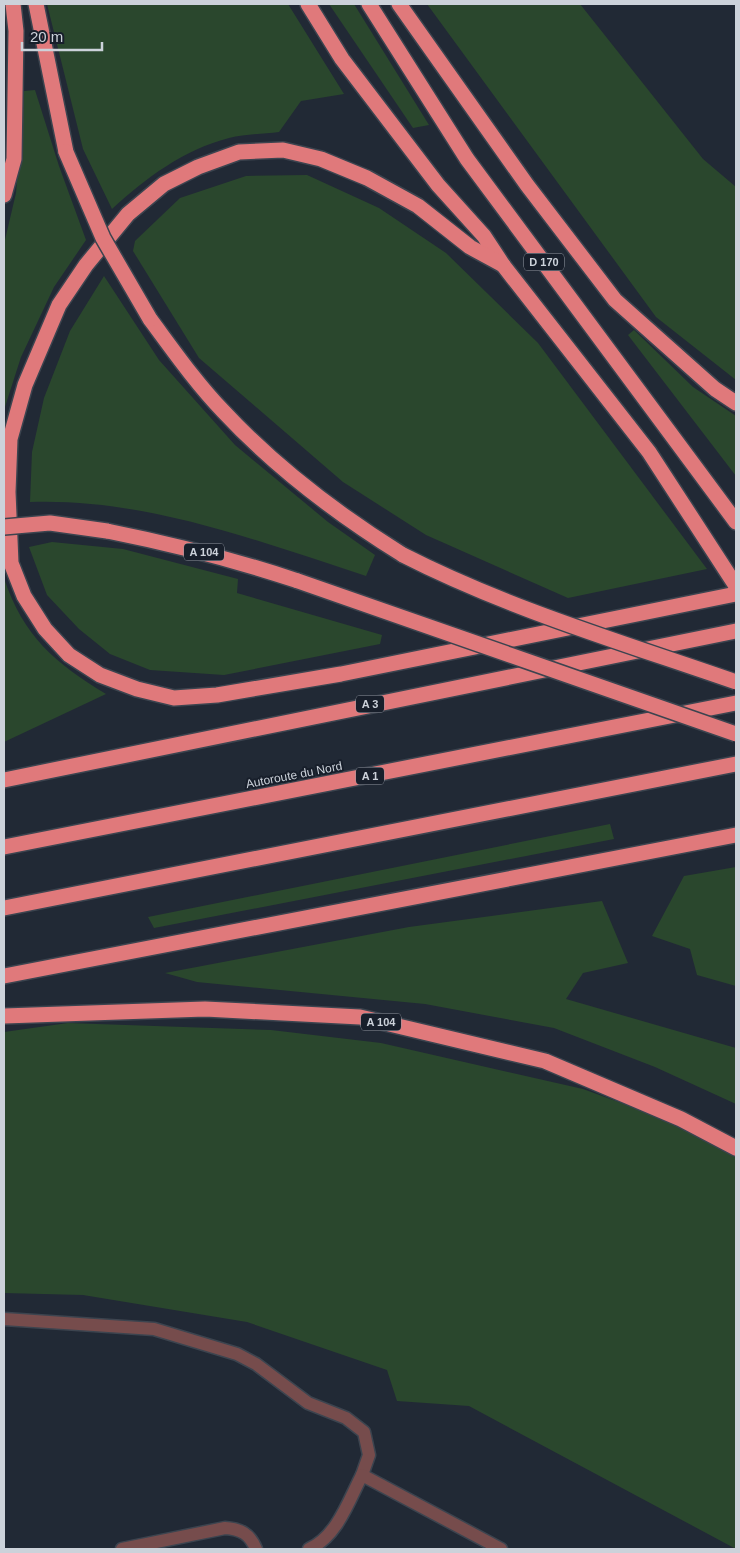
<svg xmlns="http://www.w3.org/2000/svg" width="740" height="1553" font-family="Arial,sans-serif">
  <rect width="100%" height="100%" fill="#212935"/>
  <g fill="#2a472d">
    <path d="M47,4h241l56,90 -43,7 -22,31c-16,2 -34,2 -50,6 -46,12 -83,40 -117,71l-29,-60z"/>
    <path d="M329,4h25l75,121 -16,3z"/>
    <path d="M427,4h153l123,155 33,28v193l-80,-63z"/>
    <path d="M35,90l24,76 27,74 -32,47 -33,70 -17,53v-166l12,-51 8,-102z"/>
    <path d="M307,175l72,33 67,45 92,90 169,226 -139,29 -142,-63 -83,-53 -144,-124 -66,-107 2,-10 45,-43 66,-22z"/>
    <path d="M104,276l55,84 76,85 93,77 47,33 -9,21c-108,-35 -220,-78 -336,-74l2,-50 12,-54 26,-67z"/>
    <path d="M634,330l59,57 43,29v60l-108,-141z"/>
    <path d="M52,542l71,7 115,30 -1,14 145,42 -2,9 -156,31 -74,-5 -40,-16 -31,-25 -32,-34 -18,-48z"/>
    <path d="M4,578c19,58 51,85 102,116l-102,48z"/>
    <path d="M610,824l4,15 -460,89 -6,-11z"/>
    <path d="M736,867v119l-39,-11 -7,-26 -38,-13 32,-60z"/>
    <path d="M602,901l26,62 -45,10 -17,26 170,49v56l-81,-37 -101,-39 -129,-24 -228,-22 -32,-9 244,-46z"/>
    <path d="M68,1023l203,7 110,13 202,46 118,43 35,22v395l-267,-143 -72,-5 -10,-31 -140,-48 -164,-27 -79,-2v-261z"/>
  </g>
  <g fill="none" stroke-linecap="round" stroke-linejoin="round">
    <defs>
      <g id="lane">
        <path d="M4,1319l150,10 83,25 19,10 52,39 38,15 18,14 5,23 -7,20"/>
        <path d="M122,1549l103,-21c16,1 25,6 31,21"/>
        <path d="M309,1549c28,-12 40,-49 53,-74l139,74"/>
      </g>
      <g id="highway">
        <path d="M36,4l30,148"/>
        <path d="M308,4l34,55 96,126 46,51 19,29 146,187 87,134"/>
        <path d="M369,4l98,155 269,363"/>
        <path d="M399,4l128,181 88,115 100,89 21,14"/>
        <path d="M4,195l10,-36 2,-128 -3,-27"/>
        <path d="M503,265l-33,-18 -52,-41 -51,-28 -46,-19 -38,-9 -44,2 -41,15 -34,17 -36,30 -42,51 -27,40 -34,80 -15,54 -2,53 3,71 13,33 21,33 24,26 31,20 37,14 37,9 43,-3 124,-21 395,-80"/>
        <path d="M150,319c23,31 46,64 73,92 53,57 114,103 180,144"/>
        <path d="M107,531c65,13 128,29 191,50"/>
        <path d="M4,780l732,-149"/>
        <path d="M4,847l732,-144"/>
        <path d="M4,908l732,-144"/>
        <path d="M4,976l732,-141"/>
        <path d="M4,1016l201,-7 155,8 185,44 136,58 55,29"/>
      </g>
    </defs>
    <use href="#lane" stroke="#3c444f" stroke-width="15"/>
    <use href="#highway" stroke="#3c444f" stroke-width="18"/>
    <use href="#lane" stroke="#764c4c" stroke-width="12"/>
    <use href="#highway" stroke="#e0797b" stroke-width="15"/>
    <defs>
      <g id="highway-bridge">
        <path d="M66,152l37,86 47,81"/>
        <path d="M4,527l46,-4 57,8"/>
        <path d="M403,555c106,54 221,88 333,127"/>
        <path d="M298,581l438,153"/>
      </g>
    </defs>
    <use href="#highway-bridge" stroke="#3c444f" stroke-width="18" stroke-linecap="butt"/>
    <use href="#highway-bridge" stroke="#e0797b" stroke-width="15"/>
  </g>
  <g text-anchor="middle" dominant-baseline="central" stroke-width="4" stroke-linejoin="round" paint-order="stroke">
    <g fill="#181f2b" stroke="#969ca6" stroke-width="1">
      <rect x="524" y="253.5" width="40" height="17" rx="4"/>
      <rect x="184" y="543.5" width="40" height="17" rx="4"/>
      <rect x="356" y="695.5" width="28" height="17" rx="4"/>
      <rect x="356" y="767.5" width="28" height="17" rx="4"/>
      <rect x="361" y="1013.5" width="40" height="17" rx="4"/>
    </g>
    <g font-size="11" font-weight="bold" fill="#ccd2da">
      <text x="544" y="262">D 170</text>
      <text x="204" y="552">A 104</text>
      <text x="370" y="704">A 3</text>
      <text x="370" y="776">A 1</text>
      <text x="381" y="1022">A 104</text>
    </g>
    <g font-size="12" fill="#ccd2da" stroke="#181f2b">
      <text transform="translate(294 775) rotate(-11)">Autoroute du Nord</text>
    </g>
  </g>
  <rect width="740" height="1553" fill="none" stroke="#ccd2da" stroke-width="10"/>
  <path d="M22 42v8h80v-8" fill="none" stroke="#ccd2da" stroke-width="2.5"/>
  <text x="30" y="42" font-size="15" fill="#ccd2da" stroke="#181f2b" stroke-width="4" paint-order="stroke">20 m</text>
</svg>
